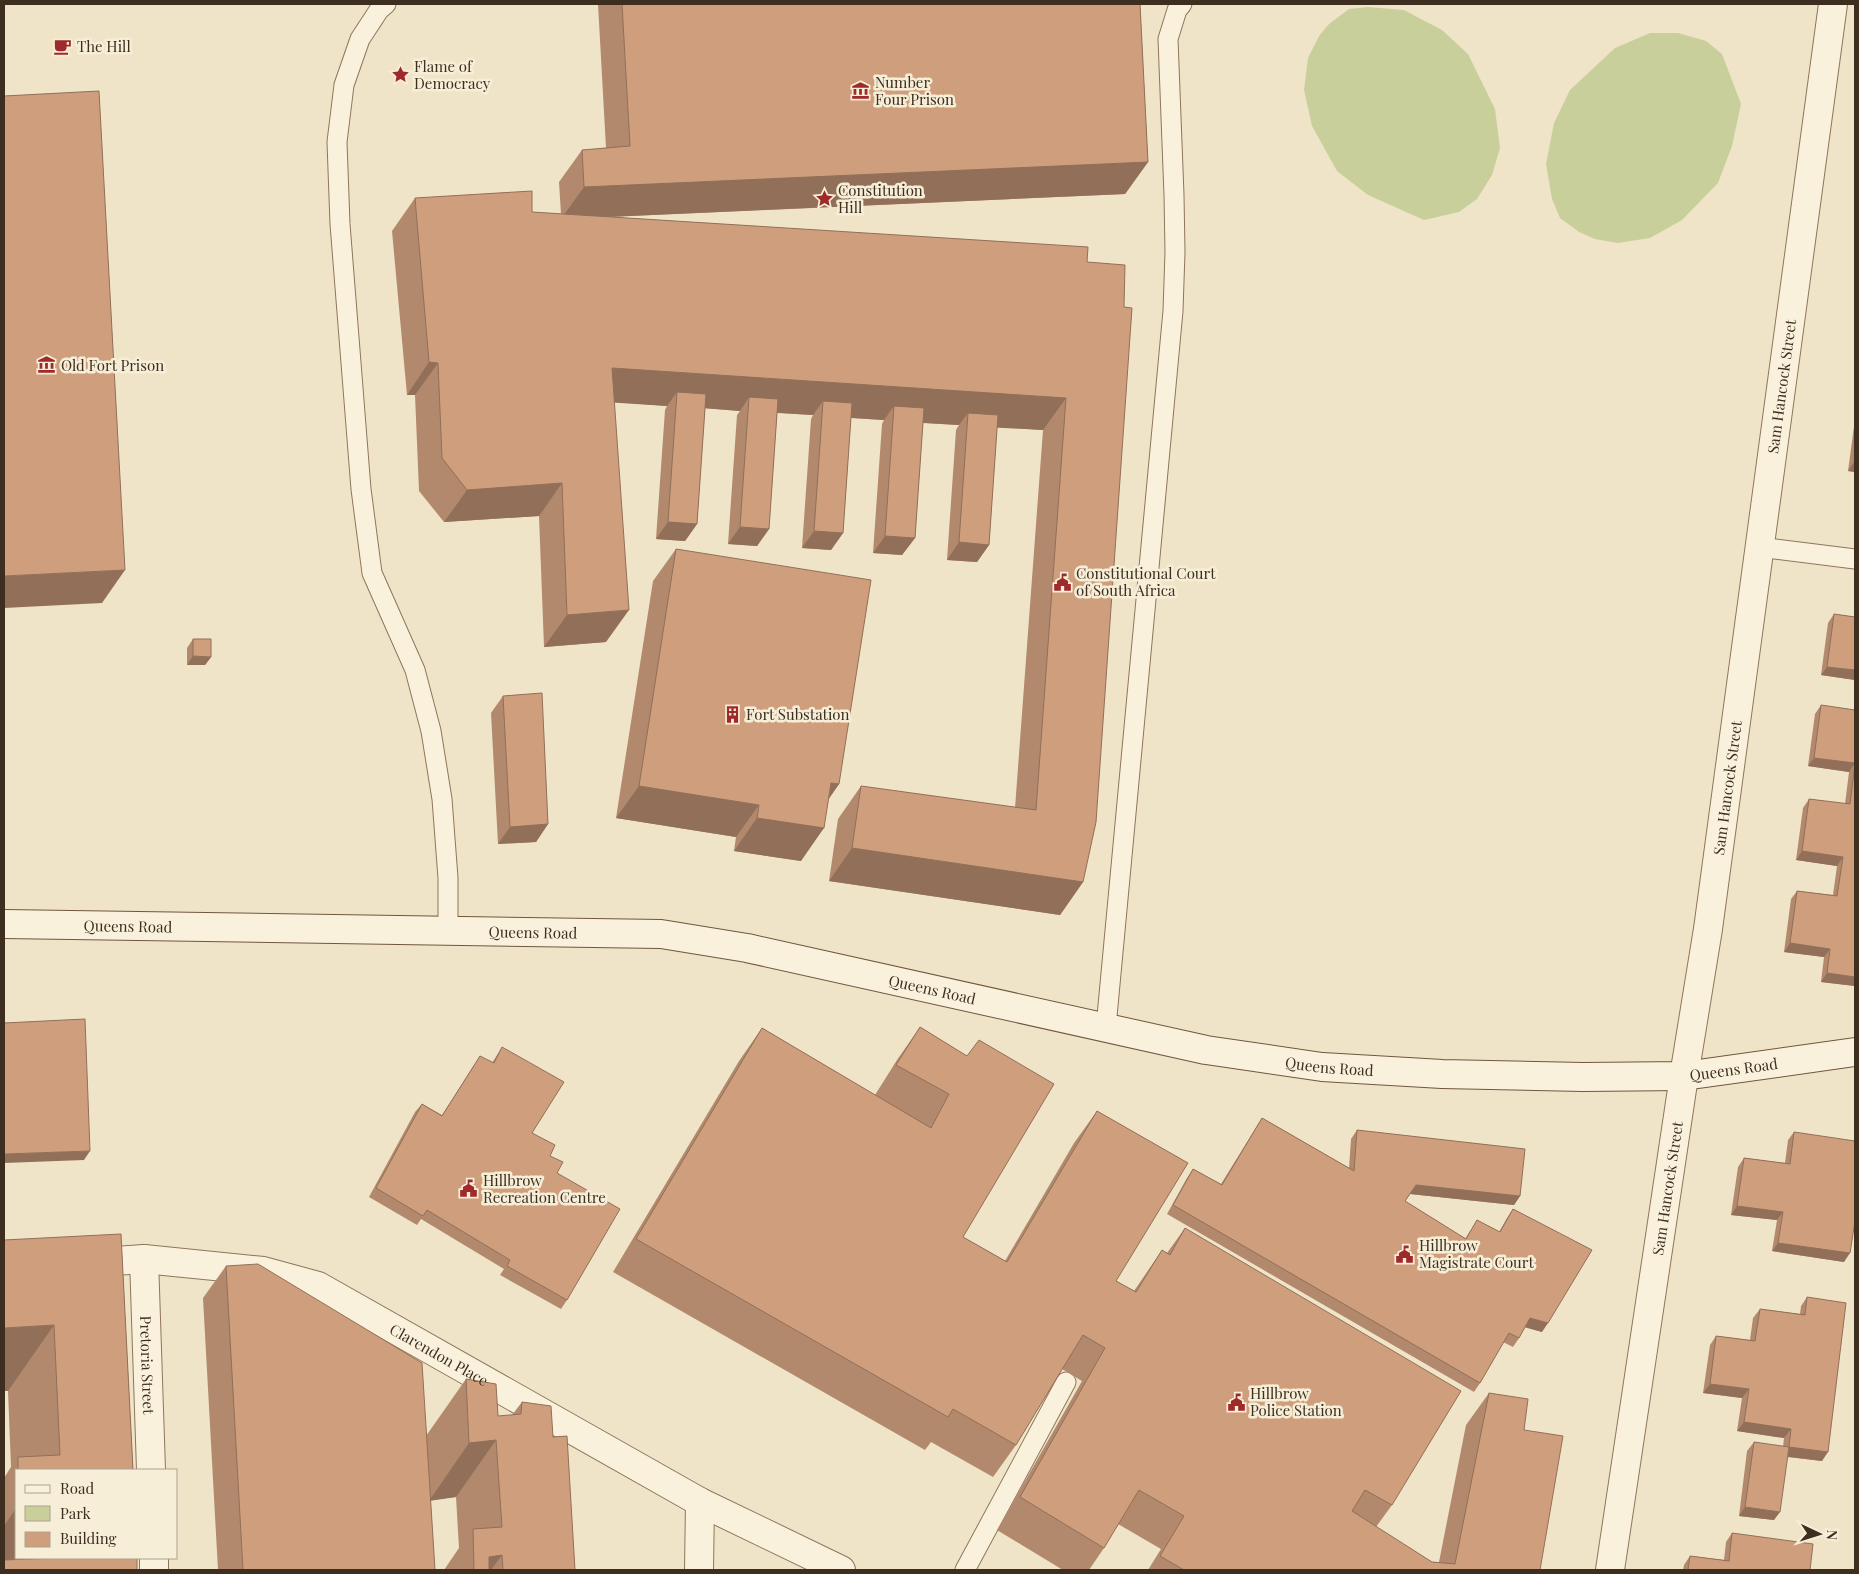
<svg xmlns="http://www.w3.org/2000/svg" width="1859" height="1574" font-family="'Playfair Display',serif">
  <rect width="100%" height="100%" fill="#f0e4c8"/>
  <g fill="#c9cf9b">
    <path d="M1368,7l36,3 38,20 26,24 27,55 5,39 -8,27 -15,24 -18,13 -35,8 -56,-25 -31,-24 -25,-45 -8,-36 4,-32 11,-22 10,-12 20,-15z"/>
    <path d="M1650,33h28l28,8 16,13 19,50 -9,42 -14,37 -36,37 -32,18 -32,5 -23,-4 -16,-7 -19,-14 -8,-19 -6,-35 8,-41 16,-33 45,-42z"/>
  </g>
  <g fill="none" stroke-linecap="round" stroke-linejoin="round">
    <defs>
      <g id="lane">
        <path d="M386,4l-7,6 -19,29 -16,46 -7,57 3,82 21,265 11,84 43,97 16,61 11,68 6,79v52"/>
        <path d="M1759,547l96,12"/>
        <path d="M1106,1027l67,-716 2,-59 -1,-57 -6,-156 9,-29 5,-6"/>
        <path d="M965,1570l101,-188"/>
      </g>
      <g id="street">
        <path id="s1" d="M144,1259l7,211"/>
        <path id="s2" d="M85,1263l59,-4 119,12 55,15 382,216 141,68"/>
        <path d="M154,1558v12"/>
        <path d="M699,1570l1,-68"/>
        <path id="s3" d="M1610,1570l74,-494 24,-147 125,-925"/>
      </g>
      <g id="secondary">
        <path id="s4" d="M4,924l657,10 86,14 459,102 116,17 120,7 141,3 101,-1 171,-24"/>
      </g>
    </defs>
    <use href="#lane" stroke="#8d765c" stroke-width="21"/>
    <use href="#street" stroke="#8d765c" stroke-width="30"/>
    <use href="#secondary" stroke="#6f573f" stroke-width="30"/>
    <use href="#lane" stroke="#faf1dc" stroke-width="19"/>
    <use href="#street" stroke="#faf1dc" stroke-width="28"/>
    <use href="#secondary" stroke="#faf1dc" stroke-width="28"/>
  </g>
  <g fill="#b2896c">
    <path d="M598,4h542l8,158 -23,32 -516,23 478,45 -4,620 -23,33 -231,-34 9,-62 23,-33 154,22 28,-378 -46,-3 -8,118 -12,17 -30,-2 9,-130 3,-5 -36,-2 -8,115 -13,17 -29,-2 9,-129 2,-4 -33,-2 -8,115 -12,17 -29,-2 9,-129 2,-4 -36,-2 -8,116 -12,17 -29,-2 9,-129 3,-4 -35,-3 -8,116 -12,17 -29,-2 9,-129 2,-4 -52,-4 -9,240 -62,5 -5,-131 -95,6 -25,-31 -4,-96h-8l-15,-164 23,-33 117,14 29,2 -2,-32 23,-32 24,-2z"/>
    <path d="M1855,419v53l-7,-1z"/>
    <path d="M676,549l163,235 -11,16 -27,61 -67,-10 2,-14 -120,-19 37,-237z"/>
    <path d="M1834,614l21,3v63l-34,-5 7,-52z"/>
    <path d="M193,639l18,18 -6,8h-18v-17z"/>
    <path d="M503,696l45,128 -12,18 -38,2 -7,-131z"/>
    <path d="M1821,705l34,5v276l-34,-4 3,-25 -40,-5 7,-53 6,-8 36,4 4,-29 -41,-6 7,-52 6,-9 36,5 4,-32 -41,-6 7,-52z"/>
    <path d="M920,1027l47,29 -4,181 42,24 69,-118 23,-32 19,170 18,10 28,-41 5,3 18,-25 207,277 -16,22 56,35h7l27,-137 23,-32 35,37 16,140h-392l13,-21 -43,-25 -14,24 -15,22h-26l-66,-40 85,-149 -20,-12 -46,76 -23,32 -62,-35 -6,8 -312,-178 126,-211 23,-33 113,67 22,-35z"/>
    <path d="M502,1047l30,86 18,23 7,17 10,127 -6,9 -61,-34 4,-6 -83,-50 -4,6 -48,-28 46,-85 7,-8 20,11 38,-59 12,7z"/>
    <path d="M1262,1118l87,50 2,-29 6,-9 163,66 -6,9 -104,-11 -5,7 60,38 12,-19 22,12 8,-14 6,-9 29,123 -17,-5 -6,11 -6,9 -10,-5 -23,41 -6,9 -307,-178 20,-36 6,-9 28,15z"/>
    <path d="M1794,1132l50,130 -72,-11 5,-31 -46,-5 7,-48 6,-9 41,5 3,-23z"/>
    <path d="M121,1234l12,236h-117v88h121l-133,12v-92l7,-11 -3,-76h-4z"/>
    <path d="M226,1266l200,170 40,-57 32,37 14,-1 10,-13 31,35 22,133h-131l15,-22 -3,-51 -26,3 5,70h-217l-15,-272z"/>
    <path d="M1807,1297l15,164 -35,-4 -13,63 -35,-4 8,-65 7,-9 29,5 1,-9 -47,-7 5,-33 -39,-5 7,-48 6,-9 34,4 3,-22 7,-9 40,5 1,-8z"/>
    <path d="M1732,1533l78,37h-127l1,-5 6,-9 34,4 2,-18z"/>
  </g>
  <g fill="#916f58">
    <path d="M1148,162l-23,32 -564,25 23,-32z"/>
    <path d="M429,362l9,1 -23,32h-8z"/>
    <path d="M612,368l454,30 -23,32 -76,-4 1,-13 -9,12 -66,-4 1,-15 -10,14 -62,-4 1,-15 -10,14 -65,-4 1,-14 -9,14 -64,-5 1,-14 -10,14 -78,-5z"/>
    <path d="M1855,461v11l-7,-1z"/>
    <path d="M562,483l-23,33 -95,6 23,-32z"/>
    <path d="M668,522l29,2 -12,17 -29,-2z"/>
    <path d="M740,527l29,2 -12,17 -29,-2z"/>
    <path d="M814,531l29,2 -12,17 -29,-2z"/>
    <path d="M885,536l30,2 -13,17 -29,-2z"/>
    <path d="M959,542l30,3 -12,17 -30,-2z"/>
    <path d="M125,570l-23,33 -98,5v-32z"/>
    <path d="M629,610l-23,32 -62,5 23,-32z"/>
    <path d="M193,656l18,1 -6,8h-18z"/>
    <path d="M1827,667l28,3v10l-34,-5z"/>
    <path d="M1814,758l41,5 -6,9 -41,-6z"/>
    <path d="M831,783l8,1 -23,33z"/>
    <path d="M639,786l120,19 -23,32 -120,-19z"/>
    <path d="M757,818l67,10 -23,33 -67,-10z"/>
    <path d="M548,824l-12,18 -38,2 12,-17z"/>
    <path d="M852,848l231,34 -23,33 -231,-34z"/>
    <path d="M1802,851l41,6 -6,9 -41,-6z"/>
    <path d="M1790,943l40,6 -6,8 -40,-5z"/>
    <path d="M1827,973l28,4v9l-34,-4z"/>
    <path d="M90,1151l-6,9 -80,3v-9z"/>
    <path d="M1416,1185l104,11 -6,9 -104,-11z"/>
    <path d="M1737,1206l46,6 -6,8 -46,-5z"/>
    <path d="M1778,1243l72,10 -6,9 -72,-11z"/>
    <path d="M1530,1318l18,5 -6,9 -18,-5z"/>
    <path d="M54,1325l-46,66h-4v-63z"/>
    <path d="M1710,1384l39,5 -7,9 -39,-5z"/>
    <path d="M1744,1422l47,7 -7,9 -47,-7z"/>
    <path d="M496,1440l-40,57 -27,4 40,-58z"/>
    <path d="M1789,1447l39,5 -6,9 -40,-5z"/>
    <path d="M1745,1507l35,5 -6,8 -35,-4z"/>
    <path d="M16,1508v50h6l-6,8 -12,1v-41z"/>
    <path d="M502,1555l-11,15h-11l9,-13z"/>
  </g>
  <g fill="#cf9f7d" stroke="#916f58">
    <path d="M622,4h518l8,158 -564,25 -2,-37 48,-4z"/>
    <path d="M99,91l26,479 -121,6v-480z"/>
    <path d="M532,191v21l556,35 -1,15 38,3 -1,42 8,1 -36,514 -13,60 -231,-34 9,-62 175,24 30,-412 -454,-30 17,242 -62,5 -5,-132 -95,7 -25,-32 -4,-95 -9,-1 -14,-164z"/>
    <path d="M677,392l29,2 -9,130 -29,-2z"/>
    <path d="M749,397l29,2 -9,130 -29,-2z"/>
    <path d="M823,401l29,2 -9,130 -29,-2z"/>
    <path d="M894,406l30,2 -9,130 -30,-2z"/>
    <path d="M968,413l30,2 -9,130 -30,-3z"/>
    <path d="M676,549l195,31 -32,204 -8,-1 -7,45 -67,-10 2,-13 -120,-19z"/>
    <path d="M1834,614l21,3v53l-28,-3z"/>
    <path d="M193,639h18v18l-18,-1z"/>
    <path d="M542,693l6,131 -38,3 -7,-131z"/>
    <path d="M1821,705l34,5v53l-41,-5z"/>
    <path d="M1855,764v213l-28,-4 3,-24 -40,-6 7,-52 40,5 6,-39 -41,-6 7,-52 41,5z"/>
    <path d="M85,1019l5,132 -86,3v-131z"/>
    <path d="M920,1027l47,29 12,-16 75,44 -91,153 44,25 90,-151 91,52 -72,118 20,11 26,-42 8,5 15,-27 276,163 -69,114 -27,-15 -13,21 80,51 23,2 34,-171 39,6 -4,31 39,6 -23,134h-356l-24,-14 24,-40 -45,-26 -35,58 -84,-51 85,-149 -22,-13 -67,110 -63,-36 -5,8 -312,-178 126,-211 169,100 18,-34 -53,-29z"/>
    <path d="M502,1047l62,35 -32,51 23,12 -5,11 13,6 -6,11 63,36 -53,91 -60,-34 3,-6 -83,-50 -4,6 -47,-28 46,-84 20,12 38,-60 14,7z"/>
    <path d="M1262,1118l92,53 3,-41 168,19 -5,47 -104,-11 -11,16 61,38 11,-19 23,12 13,-23 79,41 -44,73 -18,-5 -11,20 -10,-5 -29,50 -307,-178 20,-36 29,16z"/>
    <path d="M1794,1132l61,9v80l-5,32 -72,-10 5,-31 -46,-6 7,-48 46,6z"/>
    <path d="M121,1234l12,236h-115v-13l42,-2 -6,-130 -50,3v-88z"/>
    <path d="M258,1264l164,99 13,207h-192l-17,-304z"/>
    <path d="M1807,1297l39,6 -18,149 -39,-5 -9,65 -35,-5 9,-65 35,5 2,-18 -47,-7 5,-33 -39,-5 6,-48 39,5 5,-32 45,6z"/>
    <path d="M466,1379l30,5 2,32 23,-2 1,-12 29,4 2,31 14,-1 8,134h-72l-1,-15 -13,2v13h-15l-1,-41 29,-2 -6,-87 -27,3z"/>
    <path d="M1732,1533l81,11 -3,26h-122l2,-14 39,5z"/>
    <path d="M60,1558h77v12h-133v-10z"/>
  </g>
  <defs>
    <symbol id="cafe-bare" viewBox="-9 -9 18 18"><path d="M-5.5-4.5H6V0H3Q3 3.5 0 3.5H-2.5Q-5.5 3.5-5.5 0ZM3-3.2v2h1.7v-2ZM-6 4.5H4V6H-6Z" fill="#9e2a2b" stroke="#f7eed8" stroke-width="2.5" paint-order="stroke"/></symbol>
    <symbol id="sight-bare" viewBox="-9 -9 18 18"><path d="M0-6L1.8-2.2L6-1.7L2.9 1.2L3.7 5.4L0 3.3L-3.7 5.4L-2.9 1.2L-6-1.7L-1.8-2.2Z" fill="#9e2a2b" stroke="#f7eed8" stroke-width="2.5" paint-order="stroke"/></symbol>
    <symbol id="museum-bare" viewBox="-9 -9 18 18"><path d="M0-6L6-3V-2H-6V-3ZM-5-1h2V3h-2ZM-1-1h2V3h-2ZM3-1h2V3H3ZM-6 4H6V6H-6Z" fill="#9e2a2b" stroke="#f7eed8" stroke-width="2.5" paint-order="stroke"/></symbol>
    <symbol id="civic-bare" viewBox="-9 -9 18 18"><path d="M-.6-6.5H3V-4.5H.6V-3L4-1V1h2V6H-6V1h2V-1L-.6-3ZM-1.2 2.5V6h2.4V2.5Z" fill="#9e2a2b" stroke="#f7eed8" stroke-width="2.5" paint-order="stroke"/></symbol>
    <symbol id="building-bare" viewBox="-9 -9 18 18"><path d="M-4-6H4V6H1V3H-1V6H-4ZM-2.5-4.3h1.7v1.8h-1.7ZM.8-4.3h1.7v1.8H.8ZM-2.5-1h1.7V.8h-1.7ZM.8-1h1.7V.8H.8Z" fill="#9e2a2b" stroke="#f7eed8" stroke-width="2.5" paint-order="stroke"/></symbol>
  </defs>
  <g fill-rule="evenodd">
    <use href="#cafe-bare" x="50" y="34" width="25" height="25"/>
    <use href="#sight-bare" x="388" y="62" width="25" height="25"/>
    <use href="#museum-bare" x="848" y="78" width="25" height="25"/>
    <use href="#sight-bare" x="812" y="186" width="25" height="25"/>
    <use href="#museum-bare" x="34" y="352" width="25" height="25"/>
    <use href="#civic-bare" x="1050" y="570" width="25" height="25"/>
    <use href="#building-bare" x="720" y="702" width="25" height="25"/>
    <use href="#civic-bare" x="456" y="1176" width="25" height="25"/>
    <use href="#civic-bare" x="1392" y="1242" width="25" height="25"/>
    <use href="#civic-bare" x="1224" y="1390" width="25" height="25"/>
  </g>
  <g text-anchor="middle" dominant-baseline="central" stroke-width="5" stroke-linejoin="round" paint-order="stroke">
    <g font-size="15" fill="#3d2e20" stroke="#f7eed8" text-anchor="start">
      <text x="77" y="46">The Hill</text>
      <text x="414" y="66">Flame of<tspan x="414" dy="17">Democracy</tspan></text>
      <text x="875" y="82">Number<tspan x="875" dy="17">Four Prison</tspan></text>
      <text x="838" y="190">Constitution<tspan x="838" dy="17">Hill</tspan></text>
      <text x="61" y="365">Old Fort Prison</text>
      <text x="1076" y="573">Constitutional Court<tspan x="1076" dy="17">of South Africa</tspan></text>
      <text x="746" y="714">Fort Substation</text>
      <text x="483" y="1180">Hillbrow<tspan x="483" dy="17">Recreation Centre</tspan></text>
      <text x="1419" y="1245">Hillbrow<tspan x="1419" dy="17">Magistrate Court</tspan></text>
      <text x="1250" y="1393">Hillbrow<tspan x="1250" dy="17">Police Station</tspan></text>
    </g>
    <g font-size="15" fill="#3d2e20" stroke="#f7eed8">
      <text stroke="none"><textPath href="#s3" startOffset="1196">Sam Hancock Street</textPath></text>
      <text stroke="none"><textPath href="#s3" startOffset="791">Sam Hancock Street</textPath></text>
      <text stroke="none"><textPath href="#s4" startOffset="124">Queens Road</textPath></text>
      <text stroke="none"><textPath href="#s4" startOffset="529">Queens Road</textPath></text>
      <text stroke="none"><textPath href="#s4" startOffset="934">Queens Road</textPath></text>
      <text stroke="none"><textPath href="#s4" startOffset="1339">Queens Road</textPath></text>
      <text stroke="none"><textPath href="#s4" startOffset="1744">Queens Road</textPath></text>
      <text stroke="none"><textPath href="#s3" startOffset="386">Sam Hancock Street</textPath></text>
      <text stroke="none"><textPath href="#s2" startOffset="375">Clarendon Place</textPath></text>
      <text stroke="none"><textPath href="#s1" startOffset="106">Pretoria Street</textPath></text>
    </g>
  </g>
  <rect width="1859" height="1574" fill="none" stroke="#3d2e20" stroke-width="10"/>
  <rect x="15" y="1469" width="162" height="90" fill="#f7eed8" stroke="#ada18e"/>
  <rect x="25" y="1485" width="25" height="8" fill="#faf1dc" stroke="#ada18e"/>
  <text x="60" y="1494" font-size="15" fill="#3d2e20">Road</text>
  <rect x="25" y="1506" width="25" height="15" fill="#c9cf9b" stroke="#ada18e"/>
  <text x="60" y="1519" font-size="15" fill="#3d2e20">Park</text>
  <rect x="25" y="1532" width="25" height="15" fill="#cf9f7d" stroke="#ada18e"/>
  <text x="60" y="1544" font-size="15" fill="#3d2e20">Building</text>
  <g transform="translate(1819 1534) rotate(94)" stroke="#f7eed8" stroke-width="4" paint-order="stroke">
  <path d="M0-4L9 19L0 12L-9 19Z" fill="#3d2e20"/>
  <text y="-8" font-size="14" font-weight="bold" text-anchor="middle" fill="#3d2e20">N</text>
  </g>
</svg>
